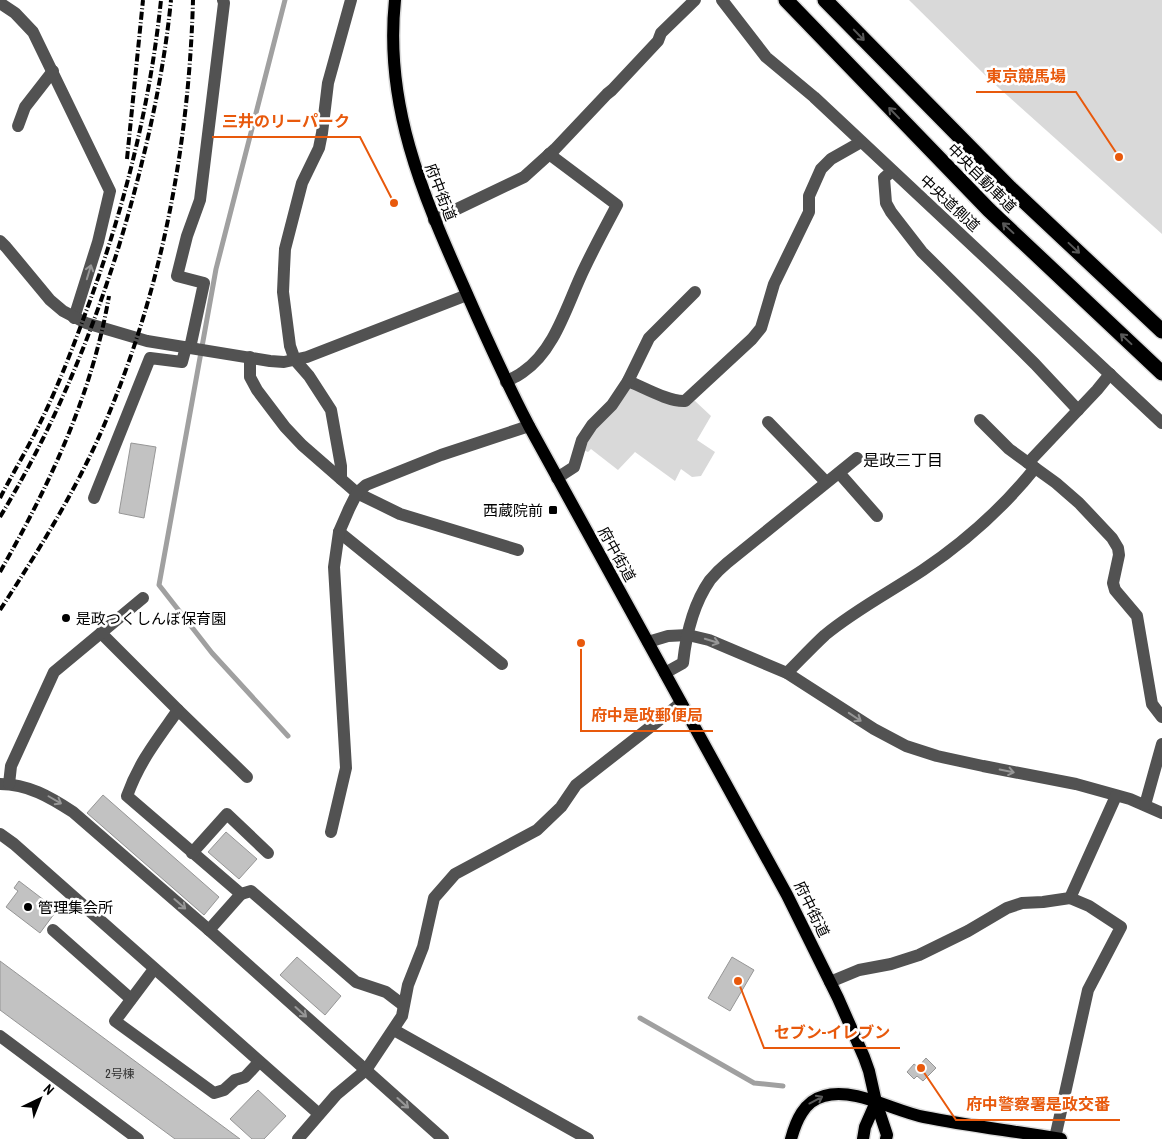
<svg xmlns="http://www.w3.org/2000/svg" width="1162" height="1139" font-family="'Archivo Narrow','Noto Sans JP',sans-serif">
  <rect width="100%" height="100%" fill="#fff"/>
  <g fill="#d9d9d9">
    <path d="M909,0h253v234l-172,-154z"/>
    <path d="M629,387l66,14 16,15 -14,24 18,12 -14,24 -9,1 -11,-8 -6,12 -40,-29 -17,18 -27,-21 -3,3 -5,-2 1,-7z"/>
  </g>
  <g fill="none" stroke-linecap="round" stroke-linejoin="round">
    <g stroke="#a0a0a0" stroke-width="5">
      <path d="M285,0l-69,269 -57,316 53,68 76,83"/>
      <path d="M640,1018l114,65 29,3"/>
    </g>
  </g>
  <g fill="#c2c2c2" stroke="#969696">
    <path d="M131,443l25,4 -12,71 -25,-5z"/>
    <path d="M103,795l116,102 -15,18 -117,-102z"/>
    <path d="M226,832l31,27 -18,20 -31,-27z"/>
    <path d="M19,881l38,29 -17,23 -34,-26 12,-16 -4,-3z"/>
    <path d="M297,957l44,39 -16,19 -45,-40z"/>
    <path d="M732,957l22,13 -24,41 -22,-13z"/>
    <path d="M0,961l240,178h-65l-175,-129z"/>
    <path d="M926,1058l10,10 -13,13 -6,-5 -3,3 -7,-7 7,-8 4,3z"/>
    <path d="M258,1090l28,26 -22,23h-12l-22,-20z"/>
  </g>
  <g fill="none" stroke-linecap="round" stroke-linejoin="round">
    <defs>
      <g id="major">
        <path d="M395,0c-11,104 27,193 68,285 21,48 42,95 66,141l258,469 51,103 26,59 5,14 7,31 11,33 -1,4"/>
        <path d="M791,1139c5,-18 13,-38 33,-43 30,-9 70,15 100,21 45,9 91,14 137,22"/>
        <path d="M863,1139l2,-12 11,-25"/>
      </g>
      <g id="highway">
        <path d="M786,0l203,210 173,163"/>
        <path d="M825,0l185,188 152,143"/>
      </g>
    </defs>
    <use href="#major" stroke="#dbdbdb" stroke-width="15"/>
    <use href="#highway" stroke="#dbdbdb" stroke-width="18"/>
    <g stroke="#525252" stroke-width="12">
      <path d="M722,0l44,57 48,40 348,326"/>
      <path d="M0,3l15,10 18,19 77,159 -12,51 -24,76"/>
      <path d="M18,126l7,-19 28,-36"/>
      <path d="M892,171l-8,7 2,25 5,9 31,40 113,112 43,46"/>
      <path d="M434,220l90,-43 31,-28 52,-55 5,-4 46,-49 3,-8 34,-33"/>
      <path d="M0,241l6,6 44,53 13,11 23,12 61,18 123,20 14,1 23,-5 160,-62"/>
      <path d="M190,348l14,-65 -27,-7 10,-40 13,-36 24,-197 -1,-3"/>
      <path d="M250,357v20l7,13 28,37 17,18 55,48 43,21 118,36"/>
      <path d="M628,381c15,6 41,21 57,20l67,-62 9,-11 13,-44 35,-72v-16l12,-27 10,-10 30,-17"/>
      <path d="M506,382c6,-4 12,-6 17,-10 33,-22 45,-71 62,-105 10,-21 21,-41 32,-62l-68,-51"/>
      <path d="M980,420l29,29 47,34 23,20 33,35 6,10 1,7 -6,28 2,7 22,26 15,88 10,13"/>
      <path d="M768,422l58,60"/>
      <path d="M1028,463l69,-73 13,-16"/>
      <path d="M840,474l37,42"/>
      <path d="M557,478l17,-11 8,-27 10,-15 20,-20 16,-24 21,-43 46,-46"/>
      <path d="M341,479v-13l-10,-56 -22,-34 -14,-16 -5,-14 -7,-54 1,-23 1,-20 17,-66 17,-35 3,-15 6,-50 23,-83"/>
      <path d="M94,498l56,-140 32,4 4,-15"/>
      <path d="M339,532l163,132"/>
      <path d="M101,633l77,77 69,67"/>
      <path d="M648,642l20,-6 20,-1 21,5 78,33 87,56 32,17 31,10 46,10 93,18 54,15 32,14"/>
      <path d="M665,673l18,-10c3,-28 11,-60 27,-83 5,-6 11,-12 17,-17l130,-105"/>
      <path d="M787,673c13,-13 25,-26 38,-38 30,-25 65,-43 98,-65 43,-29 80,-62 112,-102"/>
      <path d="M178,710c-21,30 -39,52 -51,86l114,98 10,-3 105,91 30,10 17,13"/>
      <path d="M0,784c28,0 50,13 73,28l136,118 234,209"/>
      <path d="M9,784l2,-18 43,-94 89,-74"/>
      <path d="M1145,805l17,-61"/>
      <path d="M331,832l15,-64 -12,-201 5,-35 10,-23 8,-16 9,-8 75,-30 88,-29"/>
      <path d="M0,834l14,10 305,270"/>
      <path d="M192,853l35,-39 41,39"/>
      <path d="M53,930l78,69"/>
      <path d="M209,930l32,-36"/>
      <path d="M154,969l-39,52 99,72 10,-3 11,-10 10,-3 14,-15"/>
      <path d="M830,982l29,-12 32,-6 28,-9 49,-24 39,-23 15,-5 21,-1 27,-4 46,-102"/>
      <path d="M394,1030l194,109"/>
      <path d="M0,1036l138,103"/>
      <path d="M1055,1138l33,-148 33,-63 -32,-21 -19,-8"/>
      <path d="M298,1139l38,-44 30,-25 36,-54 6,-31 15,-38 11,-49 21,-24 82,-44 24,-23 15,-22 105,-82"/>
    </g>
    <use href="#major" stroke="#000" stroke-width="12"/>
    <use href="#highway" stroke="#000" stroke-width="15"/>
    <g stroke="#000" stroke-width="4" stroke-dasharray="8 2.5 1 2.5" stroke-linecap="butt">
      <path d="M127,159l16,-159"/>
      <path d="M0,498c12,-23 25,-45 36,-67 20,-39 36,-81 51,-122 37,-100 63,-203 74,-309"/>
      <path d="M0,517c58,-96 100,-201 130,-309 19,-69 34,-137 41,-208"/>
      <path d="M0,572c49,-86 92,-177 109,-276"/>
      <path d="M0,610c39,-60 77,-121 105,-187 57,-134 84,-278 88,-423"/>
    </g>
  </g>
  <defs><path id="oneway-shaft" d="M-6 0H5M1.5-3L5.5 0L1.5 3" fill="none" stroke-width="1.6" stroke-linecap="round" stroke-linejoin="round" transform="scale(1.25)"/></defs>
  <g stroke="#595959">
    <use href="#oneway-shaft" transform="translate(859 35) rotate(46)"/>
    <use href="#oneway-shaft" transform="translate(894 113) rotate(-134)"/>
    <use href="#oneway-shaft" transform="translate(1008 228) rotate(-137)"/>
    <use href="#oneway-shaft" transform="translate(1074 248) rotate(43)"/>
    <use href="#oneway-shaft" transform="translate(1126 339) rotate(-137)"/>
    <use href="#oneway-shaft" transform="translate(816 1100) rotate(-28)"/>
  </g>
  <g stroke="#979797">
    <use href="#oneway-shaft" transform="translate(89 272) rotate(-73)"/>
    <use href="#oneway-shaft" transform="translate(712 641) rotate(17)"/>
    <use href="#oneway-shaft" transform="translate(855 717) rotate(34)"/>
    <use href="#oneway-shaft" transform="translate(1007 771) rotate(11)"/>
    <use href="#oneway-shaft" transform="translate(55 800) rotate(30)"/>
    <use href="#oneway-shaft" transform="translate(180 904) rotate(41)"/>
    <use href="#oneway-shaft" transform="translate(301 1012) rotate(42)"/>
    <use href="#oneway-shaft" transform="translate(403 1103) rotate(42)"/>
  </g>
  <g fill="#000" stroke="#fff" stroke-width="2">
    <rect x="548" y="505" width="10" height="10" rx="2.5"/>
    <circle cx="66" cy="618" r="5"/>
    <circle cx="28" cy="907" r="5"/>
  </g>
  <g text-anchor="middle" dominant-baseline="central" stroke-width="5" stroke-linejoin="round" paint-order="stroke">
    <g font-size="12" fill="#303030">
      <text x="120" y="1074">2号棟</text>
    </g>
    <g font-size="15" fill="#000" stroke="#fff">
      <text transform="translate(982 178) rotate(45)">中央自動車道</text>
      <text transform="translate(441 192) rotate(69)">府中街道</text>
      <text transform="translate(950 203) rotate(43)">中央道側道</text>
      <text transform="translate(617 554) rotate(61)">府中街道</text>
      <text transform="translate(812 909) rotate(64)">府中街道</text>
    </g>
    <g font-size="15" fill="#000" stroke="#fff" text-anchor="start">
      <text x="543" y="510" text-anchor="end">西蔵院前</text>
      <text x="76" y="618">是政つくしんぼ保育園</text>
      <text x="38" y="907">管理集会所</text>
    </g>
    <g font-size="16" fill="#000" stroke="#fff">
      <text x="903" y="460">是政三丁目</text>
    </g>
  </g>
  <path fill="none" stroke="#e8590c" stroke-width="2" d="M1119 157L1076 92H976M394 203L360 137H212M581 643L581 731H713M738 981L764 1048H900M921 1068L956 1120H1120"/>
  <g fill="#e8590c" stroke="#fff" stroke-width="2">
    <circle cx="1119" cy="157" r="5"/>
    <circle cx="394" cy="203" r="5"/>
    <circle cx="581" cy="643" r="5"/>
    <circle cx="738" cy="981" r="5"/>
    <circle cx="921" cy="1068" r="5"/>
  </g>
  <g font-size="16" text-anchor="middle" font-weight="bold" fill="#e8590c" stroke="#fff" stroke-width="5" stroke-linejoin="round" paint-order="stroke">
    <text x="1026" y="82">東京競馬場</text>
    <text x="286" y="127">三井のリーパーク</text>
    <text x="647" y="721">府中是政郵便局</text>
    <text x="832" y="1038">セブン-イレブン</text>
    <text x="1038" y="1110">府中警察署是政交番</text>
  </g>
  <g transform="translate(40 1099) rotate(43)" stroke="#ffffff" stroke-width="4" paint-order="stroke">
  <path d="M0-4L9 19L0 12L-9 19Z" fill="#000000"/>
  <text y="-8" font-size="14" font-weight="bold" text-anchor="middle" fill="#000000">N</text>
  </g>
</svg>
